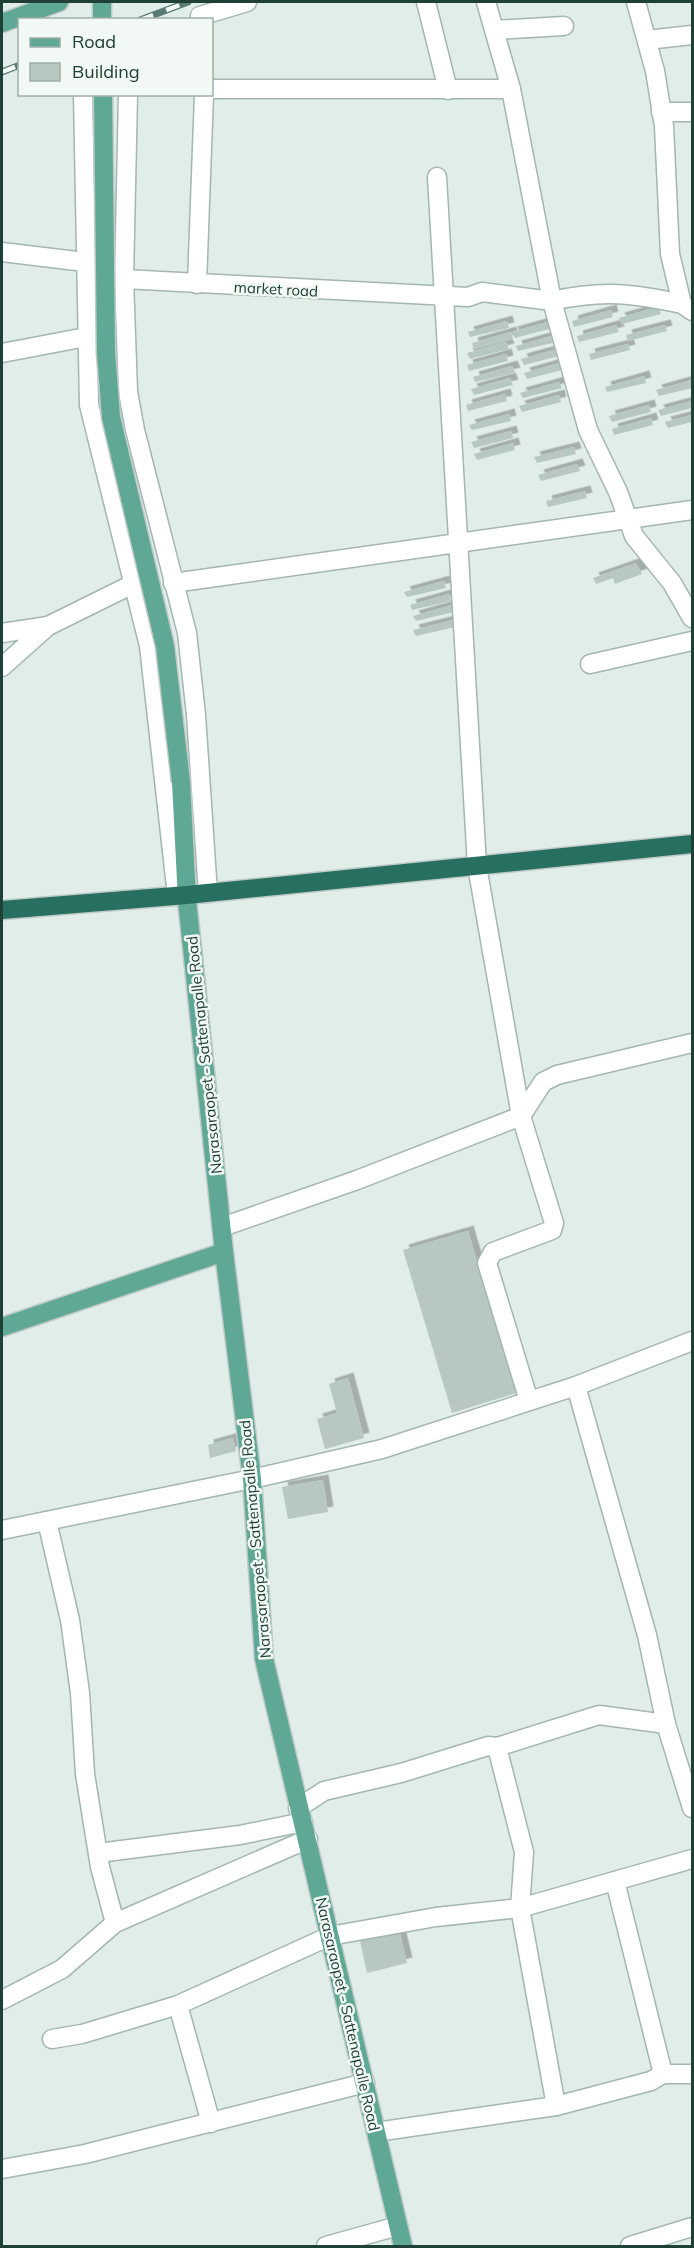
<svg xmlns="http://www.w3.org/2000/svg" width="694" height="2248" font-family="Mulish,sans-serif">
  <defs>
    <filter id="shadow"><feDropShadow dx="5.5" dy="-5.5" stdDeviation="0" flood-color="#0004"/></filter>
  </defs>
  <rect width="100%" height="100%" fill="#e1ede8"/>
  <g fill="#b6c8c1" filter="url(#shadow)">
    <path d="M658,307l3,7 -39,10 -3,-6z"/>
    <path d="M611,310l2,7 -39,10 -2,-6z"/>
    <path d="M507,321l2,7 -39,9 -2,-5z"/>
    <path d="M551,321l2,7 -38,10 -3,-6z"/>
    <path d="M616,325l3,7 -40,10 -2,-6z"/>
    <path d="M665,325l2,6 -39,10 -2,-6z"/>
    <path d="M511,332l2,7 -39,10 -2,-6z"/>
    <path d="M555,335l2,7 -39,9 -2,-5z"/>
    <path d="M506,342l3,7 -39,10 -3,-6z"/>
    <path d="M628,344l2,6 -39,10 -2,-6z"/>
    <path d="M561,348l2,7 -39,10 -3,-6z"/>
    <path d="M506,354l2,7 -39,10 -2,-6z"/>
    <path d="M563,362l3,7 -39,10 -3,-6z"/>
    <path d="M512,366l3,7 -40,9 -2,-5z"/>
    <path d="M644,376l2,7 -39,9 -2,-5z"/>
    <path d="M510,378l3,7 -39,10 -3,-6z"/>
    <path d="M692,380v8l-33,8 -3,-6z"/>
    <path d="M559,382l3,6 -39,10 -3,-5z"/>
    <path d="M505,394l2,7 -39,10 -2,-6z"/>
    <path d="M559,395l2,7 -39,10 -3,-6z"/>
    <path d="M692,401v7l-31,8 -3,-6z"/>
    <path d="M649,405l2,7 -39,10 -3,-6z"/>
    <path d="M509,414l2,7 -39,9 -3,-5z"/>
    <path d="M692,415v7l-24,6 -3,-6z"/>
    <path d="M651,418l2,7 -39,10 -2,-6z"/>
    <path d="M511,431l2,7 -39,10 -3,-6z"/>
    <path d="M513,443l2,7 -38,10 -3,-6z"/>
    <path d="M574,447l2,7 -39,9 -3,-6z"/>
    <path d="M577,464l3,7 -39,10 -3,-6z"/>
    <path d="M585,491l2,7 -39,9 -2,-6z"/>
    <path d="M636,563l6,11 -27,10 -2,-6 -17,6 -3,-6z"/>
    <path d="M444,581l2,7 -39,9 -3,-5z"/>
    <path d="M449,594l2,7 -39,9 -2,-5z"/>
    <path d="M452,605l2,7 -38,9 -3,-5z"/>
    <path d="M453,620l2,7 -39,9 -3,-6z"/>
    <path d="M468,1231l48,162 -64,20 -49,-163z"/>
    <path d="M348,1378l16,60 -39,11 -8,-30 20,-6 -8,-29z"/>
    <path d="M233,1438l3,13 -26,7 -2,-13z"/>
    <path d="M323,1480l5,32 -40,7 -6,-32z"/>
    <path d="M398,1926l9,37 -40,10 -8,-37z"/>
  </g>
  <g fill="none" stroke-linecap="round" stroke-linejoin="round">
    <defs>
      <g id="minor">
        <path d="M426,2l22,88"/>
        <path d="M636,2l19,69 9,55 6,128 12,50 10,7"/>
        <path d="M200,20v-4l47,-14"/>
        <path d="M494,30l70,-4"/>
        <path d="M647,40l45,-5"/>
        <path d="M212,89h299"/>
        <path d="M83,94l6,311 60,241 28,250"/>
        <path d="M128,94l-4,185 4,113 7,38 52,203 9,82 12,178"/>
        <path d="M661,112h31"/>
        <path d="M2,252l83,10 39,17 344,18 14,-5 70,9 -41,-212 -25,-87"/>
        <path d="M197,284l7,-190"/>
        <path d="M682,304c-50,-11 -80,-14 -130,-3l36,129 30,62 16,44 38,47 20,35"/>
        <path d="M2,353l84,-16"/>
        <path d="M173,583l519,-73"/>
        <path d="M2,633l46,-7 87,-43"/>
        <path d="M590,664l102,-23"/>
        <path d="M2,667l46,-41"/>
        <path d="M222,1227l135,-47 164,-64 -44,-250 -40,-689"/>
        <path d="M576,1386l71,249 19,89 26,84"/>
        <path d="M529,1401l-42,-138 6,-11 59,-22 2,-7 -33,-107 22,-34 14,-7 135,-32"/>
        <path d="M47,1521l23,99 10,73 5,81 15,93 15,56"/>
        <path d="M2,1530l250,-51 130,-30 194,-63 116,-45"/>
        <path d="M497,1747l27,105 -4,56 36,198"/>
        <path d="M298,1808l26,-17 77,-18 87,-27 9,1 102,-32 67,9"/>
        <path d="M98,1853l142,-18 63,-13"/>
        <path d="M615,1881l48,193"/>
        <path d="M2,2000l60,-31 53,-46 193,-84"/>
        <path d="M178,2005l33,118"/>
        <path d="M52,2039l30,-5 96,-29 152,-69 106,-19 84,-9 172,-49"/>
        <path d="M376,2132l180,-26 95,-25 12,-7h29"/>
        <path d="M2,2169l83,-15 280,-71"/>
        <path d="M326,2246l72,-20"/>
        <path d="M630,2246l62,-19"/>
      </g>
      <g id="major">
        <path d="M102,2v18"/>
        <path d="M2,23l57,-21"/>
        <path d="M181,782l6,118 37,352 28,227 12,180 139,587"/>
        <path d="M2,1327l222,-75"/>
      </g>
      <path id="highway" d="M2,910l185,-15 505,-51"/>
    </defs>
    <use href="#minor" stroke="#a3b6af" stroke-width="21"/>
    <use href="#major" stroke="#c0cac7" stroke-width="21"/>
    <use href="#highway" stroke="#c0cac7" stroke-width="21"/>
    <use href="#minor" stroke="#fff" stroke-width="18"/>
    <use href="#major" stroke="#60a896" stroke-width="18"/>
    <use href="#highway" stroke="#277061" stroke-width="18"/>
    <defs>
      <g id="rail">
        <path d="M140,20l48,-18"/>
        <path d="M2,72l18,-7"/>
      </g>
    </defs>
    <use href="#rail" stroke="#597c73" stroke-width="7"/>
    <use href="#rail" stroke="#f2f9f5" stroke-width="4.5" stroke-dasharray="14" stroke-linecap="butt"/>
    <defs>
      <path id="major-bridge" d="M103,94l3,259 5,64 54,229 16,136"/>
    </defs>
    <use href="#major-bridge" stroke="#c0cac7" stroke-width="21" stroke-linecap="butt"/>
    <use href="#major-bridge" stroke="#60a896" stroke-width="18"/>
  </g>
  <g text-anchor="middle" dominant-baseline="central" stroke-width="5" stroke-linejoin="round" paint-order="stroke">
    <g font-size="15" fill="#1f4037" stroke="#f2f9f5">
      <text transform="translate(276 289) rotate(3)">market road</text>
      <text transform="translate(204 1055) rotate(-96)">Narasaraopet - Sattenapalle Road</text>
      <text transform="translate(255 1539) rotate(-95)">Narasaraopet - Sattenapalle Road</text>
      <text transform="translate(348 2014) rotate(77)">Narasaraopet - Sattenapalle Road</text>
    </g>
  </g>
  <rect width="694" height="2248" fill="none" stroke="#1f4037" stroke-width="6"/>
  <rect x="18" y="18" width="195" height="78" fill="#f2f9f5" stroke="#9eafa9" stroke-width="1.5"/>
  <rect x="30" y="38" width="30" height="9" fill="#60a896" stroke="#9eafa9" stroke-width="1.5"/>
  <text x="72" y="48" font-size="18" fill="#1f4037">Road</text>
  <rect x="30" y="63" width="30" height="18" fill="#b6c8c1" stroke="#9eafa9" stroke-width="1.5"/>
  <text x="72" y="78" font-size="18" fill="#1f4037">Building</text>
</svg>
